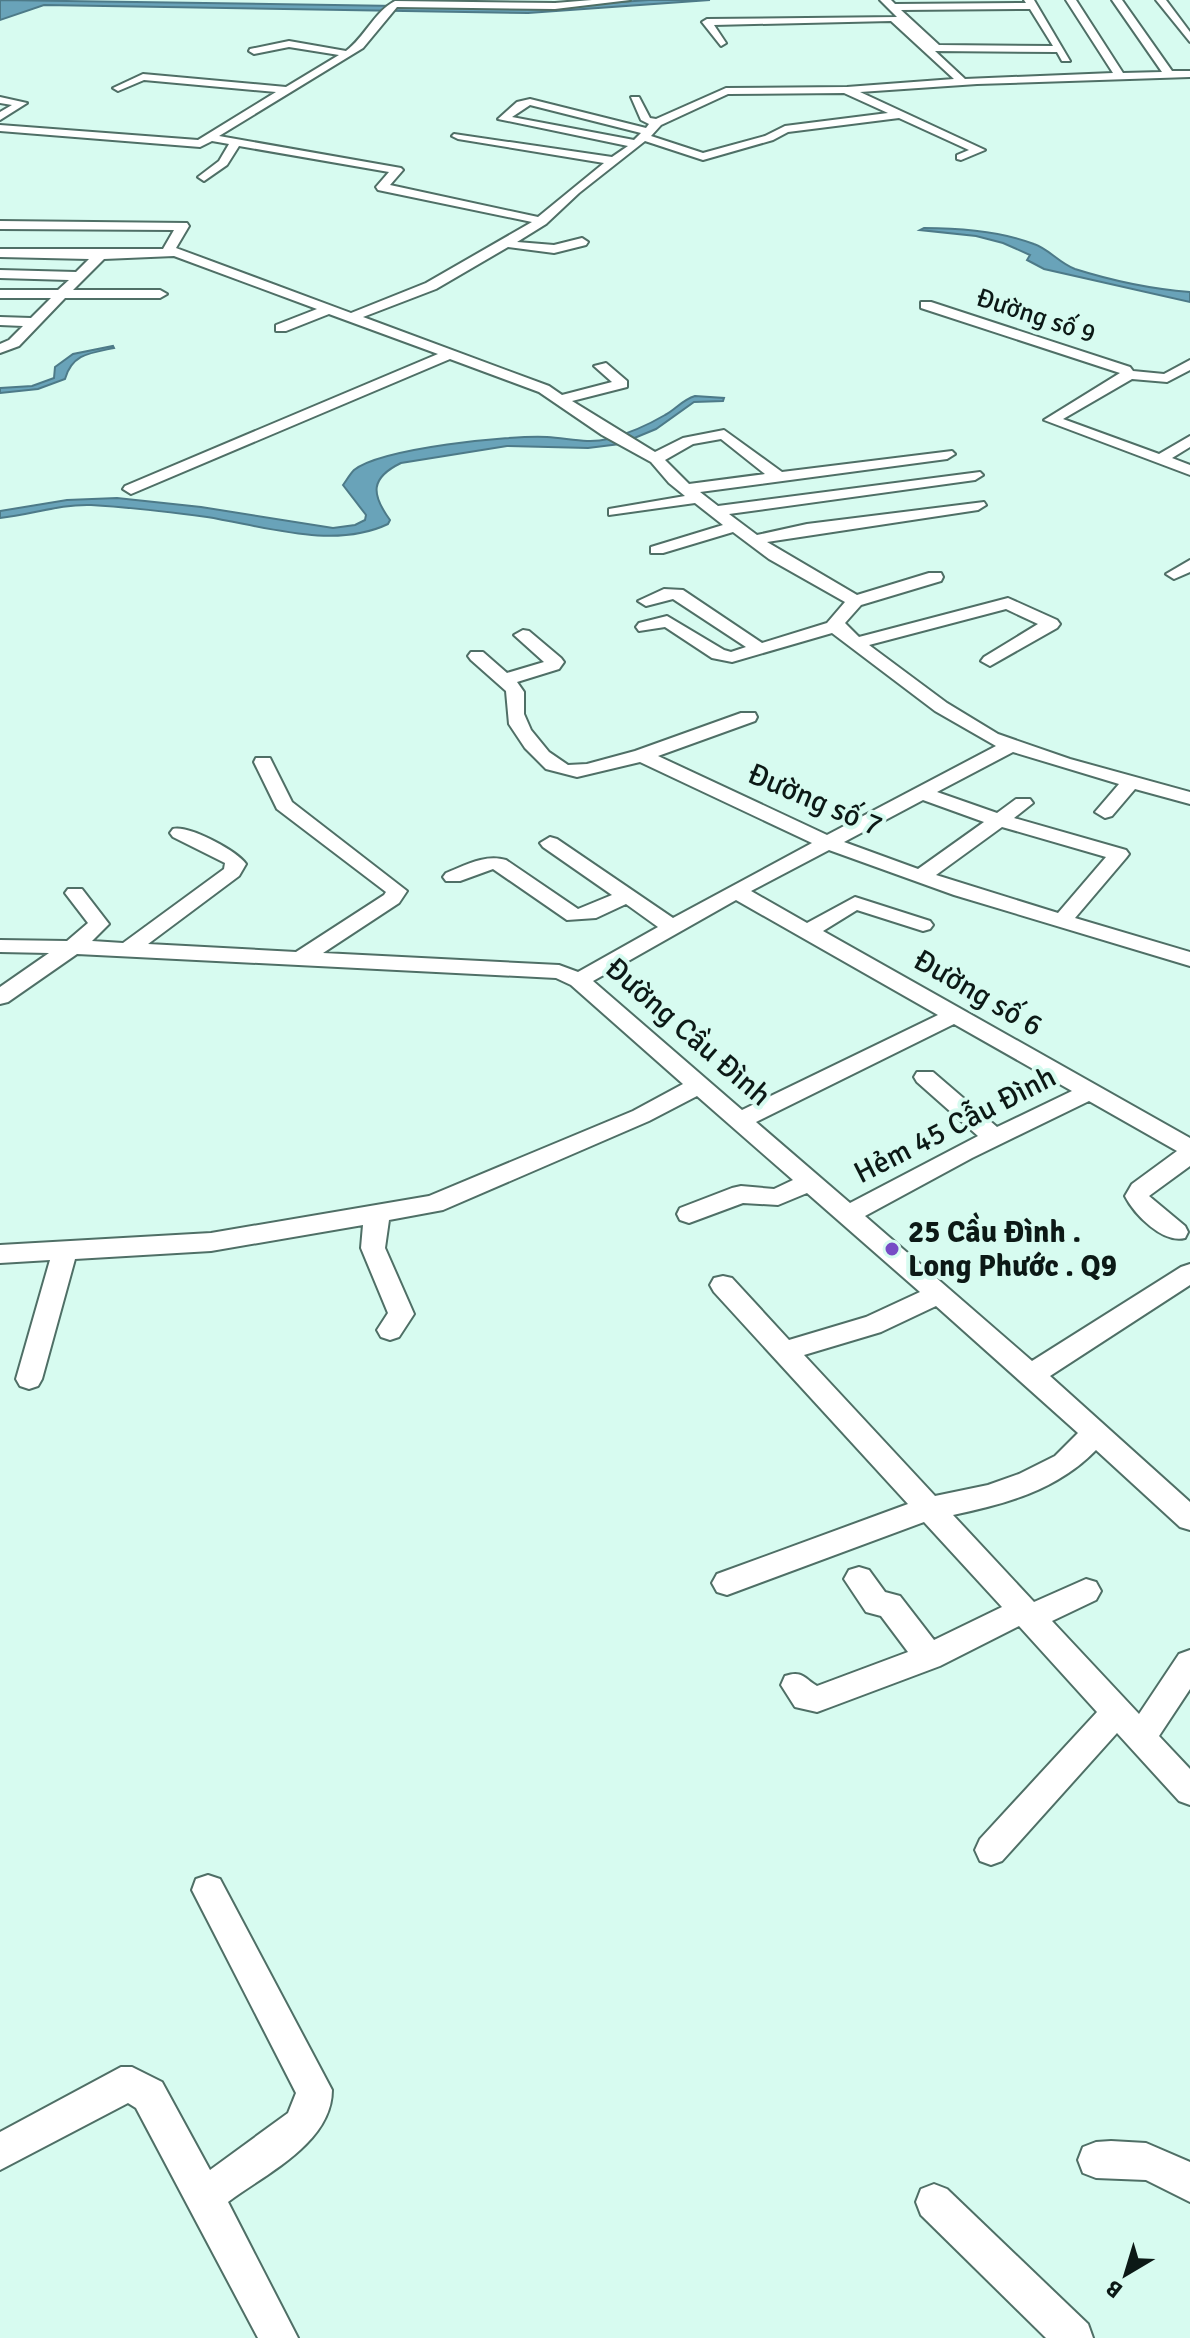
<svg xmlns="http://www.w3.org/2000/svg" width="1190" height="2338" font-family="Signika,sans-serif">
  <rect width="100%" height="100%" fill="#d7fbf0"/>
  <g fill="#69a3b9" stroke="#4d7a88" stroke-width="2">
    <path d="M0,0l531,8 118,-8h61l-182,13 -484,-8 -44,15z"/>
    <path d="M924,228c36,0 76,3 110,16 15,5 25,19 41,25 38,12 76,20 115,23v10l-146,-33 -17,-9 3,-5 -27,-12 -27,-7 -56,-6z"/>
    <path d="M113,346l1,2c-24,5 -42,6 -49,31l-27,10 -38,4v-5l32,-2 22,-8 1,-11 18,-13z"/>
    <path d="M695,396l29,2 -1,3 -29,1 -38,27 -36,15 -32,4 -81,-2 -106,17c-31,15 -30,31 -11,57l-2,4c-54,26 -125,2 -181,-7 -38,-5 -78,-10 -116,-12 -32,-1 -60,10 -91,13v-7l67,-11 50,-2 84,9 132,21 22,-3 10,-5 1,-5 -23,-30c3,-4 7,-11 11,-15 28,-22 156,-35 193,-33 21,1 40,7 61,2 19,-5 40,-14 57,-24 11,-6 17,-15 30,-19z"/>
  </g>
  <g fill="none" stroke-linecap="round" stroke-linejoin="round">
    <defs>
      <g id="minor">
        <path d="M592,0h38l-75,9 -158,-2 -34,41 -144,88 182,32 2,2 -13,15 148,32 66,-54 -146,-24 -6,-3 2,-2 158,23 16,-11 -130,-27 19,-17 13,-3 116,29 3,-4 -8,-4 -10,-23h8l11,21 6,1 70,-31 121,-1 107,-8 -63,-58 -177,4 12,18 -5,3 -19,-24 5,-3 190,-2 -17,-17h11l4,4 131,-1 -2,-3h10l36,61h-8l-5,-9 -122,-1 30,28 148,-6 -47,-73h10l47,73 39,-1 -50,-72h10l50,71h18v6l-213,7 -117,8 125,58 -24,10 -4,-1v-4l12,-5 -70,-32 -111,14 -15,8 -70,20 -58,-19 -66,52 -33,31 -29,18 37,3 28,-7 6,4 -2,3 -32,8 -46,-6 -72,42 -73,28 186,69 13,9 50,-13 -18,-16 12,-3 21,18v6l-55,14 83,51 28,-14 41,-8 58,42 170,-21 3,3 -8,5 -247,33 18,14 262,-34 3,3 -8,5 -246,34 28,21 50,-11 177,-22 2,3 -8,5 -211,32 90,53 72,-22h12l2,4 -2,4 -80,24 -16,18 14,14 149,-39 49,22 3,4 -3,4 -67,38 -9,-5 3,-4 54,-33 -32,-15 -137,36 78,58 51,31 72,25 120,33v12l-55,-15 -23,27 -7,2 -10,-6 24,-28 -106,-32 -76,40 60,21 19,-14h14l3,4 -19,15 112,32 3,4 -3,4 -51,60 115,34v14l-236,-71 -125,-45 -78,41 56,32 48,-26 75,24 3,4 -3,4 -7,2 -66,-21 -34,21 367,207v28l-41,30 36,30 3,6 -3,6c-22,6 -51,-24 -60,-42l7,-12 45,-33 -88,-50 -117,57 -107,58 167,145 149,-94 9,-3v21l-140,91 140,126v28l-10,-3 -84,-77c-39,40 -90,54 -143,65l81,87 52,-23 10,3 5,9 -5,9 -44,21 87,93 40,-60 11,-4v39l-31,47 31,33v36l-11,-4 -62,-68 -115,128 -11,4 -11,-4 -5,-11 5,-11 117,-127 -78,-86 -79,40 -112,42 -11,4 -22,-5 -14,-22 4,-9c17,-6 19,2 32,10l91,-34 -27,-36 -15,-4 -22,-33 5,-9 10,-3 10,3 16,22 15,4 34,44 68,-33 -78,-85 -197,73 -10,-3 -5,-9 5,-9 191,-70 -194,-212 -4,-7 4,-7 9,-2 9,2 57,62 77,-23 54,-25 -113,-99 -29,12 -35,-2 -54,20 -9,-3 -3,-6 3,-6 52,-20 9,-2 33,3 19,-9 -96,-84 -48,25 -206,89 -54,10 -4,28 29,66 -15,23 -9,3 -9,-3 -4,-7 11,-17 -27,-65 2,-23 -152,26 -136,8 -33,120 -4,7 -9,3 -9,-3 -4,-7 34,-119 -50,3v-18l211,-12 218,-37 204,-85 50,-27 -112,-99 -15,-7 -479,-24 -69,48 -8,2v-17l49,-34 -49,-1v-12l67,1 21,-18 -23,-30 3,-4h14l27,35 -17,17 31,2 101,-74 1,-6 -52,-26 -3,-4 3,-4c16,-4 64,22 73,35l-7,12 -91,68 148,8 88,-57 2,-3 -109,-83 -23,-47 2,-4h14l22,44 115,89 -8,12 -76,50 236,12 19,7 80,-45 -32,-23 -30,14 -29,2 -74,-51 -33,12h-14l-3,-4 3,-4c20,-8 39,-19 60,-13l72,49 34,-14 -69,-48 -3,-4 10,-6 7,2 116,79 139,-75 -172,-81 -63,15 -31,-8 -21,-21 -16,-24 -3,-33 -35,-31 -3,-4 3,-4h12l24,21 37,-11 -30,-27 9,-5 6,1 32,27 3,4 -5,7 -42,13 7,10v22l7,16 18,22 19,13 19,-1 48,-13 106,-38h14l2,4 -2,4 -97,35 169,79 169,-89 -61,-35 -103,-78 -100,29 -20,-4 -47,-31 -26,4 -3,-4 3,-4 28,-7 57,34 7,2 15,-5 -73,-48 -27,7 -8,-5 26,-12 19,1 79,53 65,-20 18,-21 -76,-43 -36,-27 -70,21h-12v-6l72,-22 -28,-22 -86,12v-6l76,-13 -16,-13 -18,-21 -49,-27 -63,-43 -89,-33 -319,135 -8,-5 2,-3 313,-132 -109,-40 -43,17h-10v-6l41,-16 -143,-53 -70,3 -31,31h87l7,4 -7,4h-95l-46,48 -19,7v-9l9,-4 14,-14 -23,-1v-8l31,1 20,-20h-51v-8h58l11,-10 -69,-2v-8l76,2 13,-13 -89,-2v-8h163l11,-19 -174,-1v-8l187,2 2,3 -13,22 175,65 75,-30 106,-61 -154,-32 -2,-3 13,-15 -150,-26 -12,19 -23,16 -6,-4 21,-16 10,-17 -17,-3 -12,6 -200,-16v-6l198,15 78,-48 -132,-12 -26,11 -5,-3 30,-14 143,13 53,-32 -50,-8 -35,7 -5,-3 1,-2 39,-8 57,10c19,-14 28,-39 49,-50l160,2zM1030,9l23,37 -114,-1 -38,-35zM844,93l44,20 -103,13 -20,10 -62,17 -52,-17 10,-11 67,-31zM530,105l111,28 -7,7 -122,-23zM721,439l44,35 -76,10 -24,-24 28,-16zM923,800l61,22 -66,47 -74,-27zM1002,827l104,30 -48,56 -122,-38zM736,900l202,115 -196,95 -149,-129zM954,1024l118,67 -75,36 -64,-55h-16l-3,5 3,5 61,54 -128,67 -94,-81zM936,1306l142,127 -23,23 -36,18 -31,11 -53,11 -131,-141 77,-23z"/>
        <path d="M1156,0h10l24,32v10z"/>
        <path d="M0,97l27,6 -27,17v-8l12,-7 -12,-2z"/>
        <path d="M921,302h10l199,65 3,4 31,3 26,-14v10l-23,12 -35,-3 -69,40 96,35 31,-18v11l-18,11 18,7v10l-146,-55 76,-47 -199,-65z"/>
        <path d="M1190,560v12l-16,7 -8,-5z"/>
        <path d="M208,1875l12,4 112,211c0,53 -67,84 -104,112l70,136h-40l-122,-230 -8,-5 -128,67v-38l121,-65h11l30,15 48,88 78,-57 8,-20 -104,-203 4,-11z"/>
        <path d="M1111,2141l35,2 44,19v40l-44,-22 -50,-2 -13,-5 -5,-13 5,-13 13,-5z"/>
        <path d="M934,2184l13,5 141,135 5,14h-47l-125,-123 -5,-13 5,-13z"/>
      </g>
    </defs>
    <use href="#minor" stroke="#4f6f66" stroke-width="4"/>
    <use href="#minor" fill="#fff" fill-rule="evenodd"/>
  </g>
  <circle fill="#764cc5" stroke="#d7fbf0" stroke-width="3" cx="892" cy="1249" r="8"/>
  <g text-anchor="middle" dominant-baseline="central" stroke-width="8" stroke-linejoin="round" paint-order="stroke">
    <g font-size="26" fill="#0c1916" stroke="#d7fbf0">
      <text transform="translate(1036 316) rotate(18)">Đường số 9</text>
    </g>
    <g font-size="30" fill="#0c1916" stroke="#d7fbf0">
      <text transform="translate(815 800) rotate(23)">Đường số 7</text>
      <text transform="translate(978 993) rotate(30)">Đường số 6</text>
      <text transform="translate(688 1032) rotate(41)">Đường Cầu Đình</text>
      <text transform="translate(955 1125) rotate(-27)">Hẻm 45 Cẫu Đình</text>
    </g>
    <g font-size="30" font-weight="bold" fill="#0c1916" stroke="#d7fbf0" text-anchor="start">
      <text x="908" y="1232">25 Cầu Đình .<tspan x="908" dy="34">Long Phước . Q9</tspan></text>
    </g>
  </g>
  <g transform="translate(1126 2274) rotate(218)" stroke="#d7fbf0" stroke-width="6" paint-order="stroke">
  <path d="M0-6L14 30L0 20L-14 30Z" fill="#0c1916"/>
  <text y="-12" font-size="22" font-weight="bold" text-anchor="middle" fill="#0c1916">B</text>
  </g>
</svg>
